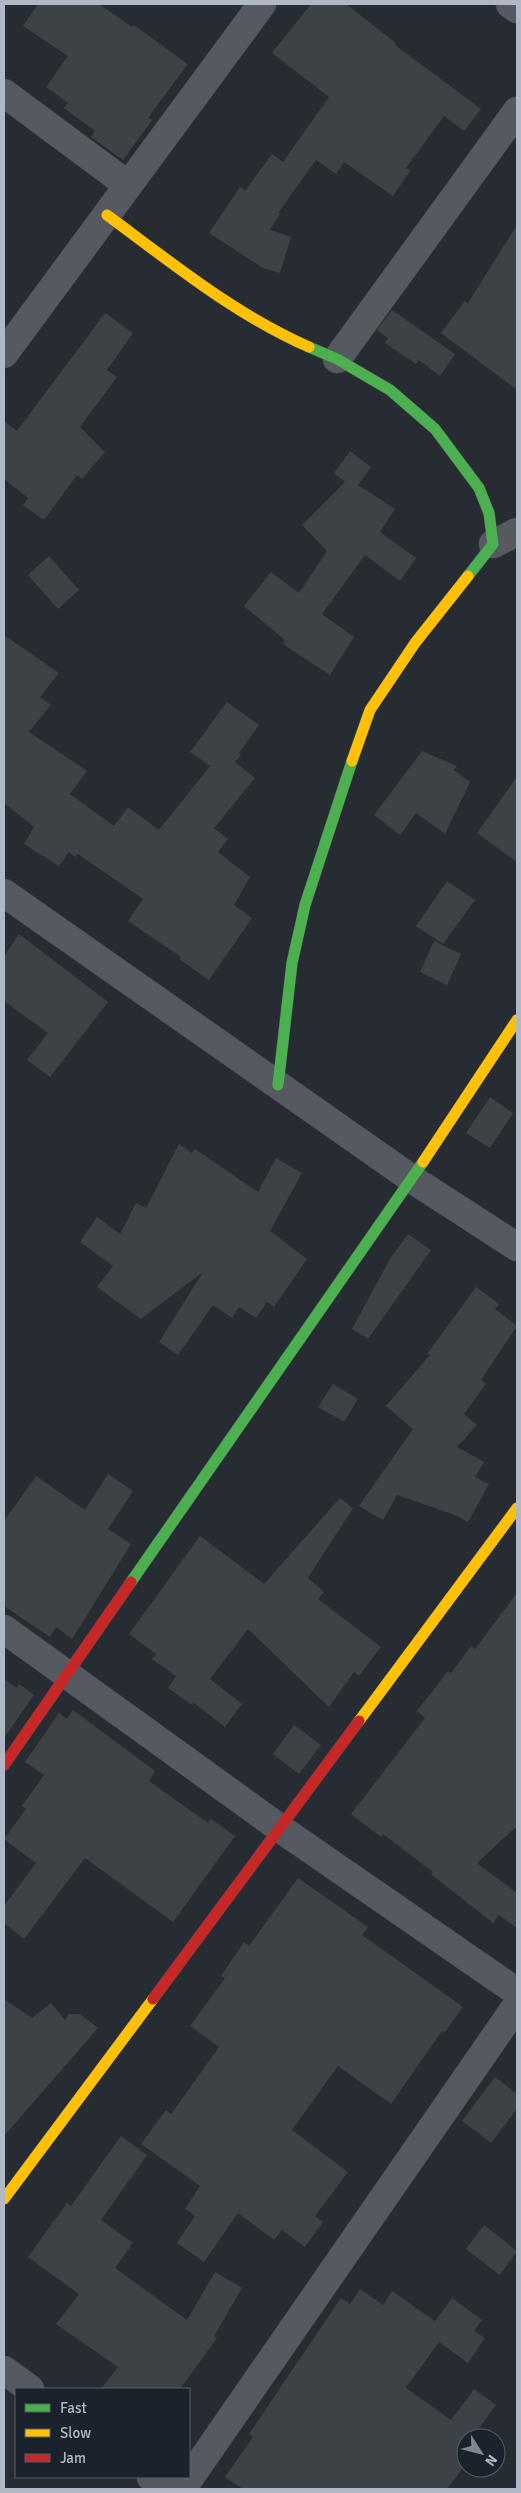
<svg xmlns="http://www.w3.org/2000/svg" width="521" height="2493" font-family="Signika,sans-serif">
  <rect width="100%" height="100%" fill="#262c32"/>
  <g fill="#3d4247">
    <path d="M38,4h61l33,23 2,-2 51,37 2,3 -39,53 4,2 -29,40 -32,-23 4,-6 -31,-23 4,-5 -22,-16 22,-31 -45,-30z"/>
    <path d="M311,4h35l50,39 -1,2 86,64 -17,22 -20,-15 -38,52 4,3 -17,25 -49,-34 -8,12 -20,-14 -38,53 2,1 -10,16 21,7 -11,36 -17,-5 -54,-35 31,-46 5,4 27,-37 11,8 46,-65 -57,-44z"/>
    <path d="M517,225v165l-76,-57 24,-32 3,2z"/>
    <path d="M392,310l63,44 -15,22 -21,-16 -3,4 -31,-21 3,-5 -11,-8z"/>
    <path d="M105,313l28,20 -26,37 10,7 -37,50 25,25 -23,27 -5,-4 -33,45 -21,-15 5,-7 -24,-19v-58l13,10z"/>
    <path d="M350,451l21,16 -13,18 37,24 -15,23 36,26 -16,23 -35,-26 -43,59 32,23 -24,38 -47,-31 2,-4 -41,-34 27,-34 28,21 28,-42 -25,-26 43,-43 -11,-9z"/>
    <path d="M49,556l30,34 -21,19 -30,-34z"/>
    <path d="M4,635l55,38 -19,24 11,8 -22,27 58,39 -17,23 44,32 14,-19 31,23 51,-64 -20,-14 37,-50 32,23 -20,28 2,2 -6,7 20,16 -41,50 14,11 -10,13 32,25 -16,28 18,13 -43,62 -30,-21 2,-2 -53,-36 15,-22 -65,-45 -3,3 -6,-5 -10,14 -35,-22 10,-17 -30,-24z"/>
    <path d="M422,751l35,15 -3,4 16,12 -25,52 -29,-21 -16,22 -26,-20z"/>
    <path d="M517,777v85l-40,-29z"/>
    <path d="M447,881l28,19 -32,44 -27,-18z"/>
    <path d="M19,934l89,68 -58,75 -23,-17 21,-27 -44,-32v-45z"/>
    <path d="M434,941l27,13 -14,31 -27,-13z"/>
    <path d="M490,1097l23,16 -23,35 -24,-15z"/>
    <path d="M179,1144l13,9 3,-4 63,43 18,-34 26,15 -32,58 37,28 -33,48 -7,-5 -11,16 -17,-11 -7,11 -19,-13 -35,50 -19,-13 44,-70 -62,47 -44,-32 16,-21 -33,-24 17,-25 23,17 16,-31 10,5z"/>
    <path d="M408,1234l23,16 -63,89 -16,-10 38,-70z"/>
    <path d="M476,1287l23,17 -4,5 22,17 -36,54 5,4 -22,30 13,11 -20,22 27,15 -9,15 14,7 -21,38 -13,-7 -58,-20 -14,25 -24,-14 54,-77 -27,-23 44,-51 -3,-1z"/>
    <path d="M333,1384l25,15 -14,23 -26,-15z"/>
    <path d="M108,1474l25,17 -25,38 23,15 -59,95 -16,-12 -6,10 -46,-31v-85l32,-45 49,34z"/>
    <path d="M340,1498l13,10 -45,70 16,14 -6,7 63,48 -22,29 -5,-4 -25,35 -81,-78 -38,50 32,25 -17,23 -31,-24 -2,2 -24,-17 8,-12 -24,-17 4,-5 -27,-20 71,-98 64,48z"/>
    <path d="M517,1593v233l-40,37 40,30v35l-18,-13 -6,8 -62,-49 2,-2 -50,-38 -2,3 -30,-23 74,-96 -8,-7 31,-40 3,2 20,-27 4,3z"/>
    <path d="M4,1679l13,9 2,-4 15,11 -30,43z"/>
    <path d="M73,1710l82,61 -6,10 59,42 3,-4 24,17 -62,86 -88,-64 -61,81 -20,-16v-17l32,-43 -32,-24 22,-30 -4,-3 22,-31 -19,-13 34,-49 8,6z"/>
    <path d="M294,1725l27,20 -22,29 -26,-20z"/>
    <path d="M298,1878l70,49 -6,8 101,72 -18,25 -3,-1 -51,73 -53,-38 -46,64 56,42 -33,44 8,6 -18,25 -23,-17 -8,10 -36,-27 -34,49 -27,-19 18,-27 -10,-7 15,-23 -59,-42 25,-34 5,4 48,-67 -29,-21 35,-48 -4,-2 23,-34 5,4z"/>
    <path d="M4,1999l28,19 19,-15 14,17 4,-6h11l18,14 -94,108z"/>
    <path d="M495,2077l22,17v15l-26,34 -29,-22z"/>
    <path d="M121,2136l26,19 -46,65 32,23 -18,25 72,52 28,-48 27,16 -28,48 3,2 -37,51h-79l17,-22 -62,-43 23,-30 -51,-37 39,-54 4,3z"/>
    <path d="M484,2225l33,26 -17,24 -34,-26z"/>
    <path d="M360,2289l23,16 9,-14 43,30 17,-23 30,22 -8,11 11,7 -17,25 -29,-21 -33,46 45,32 23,-31 22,16 -17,23 9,6 -3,4h-19v26l-19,25h-204l-18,-12 28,-40 -4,-3 92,-136 9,6z"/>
  </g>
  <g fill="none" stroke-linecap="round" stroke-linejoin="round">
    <defs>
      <g id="street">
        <path d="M510,4l7,5"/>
        <path d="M4,93l124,92"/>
        <path d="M4,354l258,-350"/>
        <path d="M337,359l180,-248"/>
        <path d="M493,544l24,-12"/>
        <path d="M4,893l408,286 105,68"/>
        <path d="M4,1629l277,200 236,163"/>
        <path d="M4,2370l26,19"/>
        <path d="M151,2477l17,12"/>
        <path d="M182,2489l335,-484"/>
      </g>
      <g id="fast">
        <path d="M309,347l28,12 53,31 45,39 44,59 10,25 4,31 -25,32"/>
        <path d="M278,1085l14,-122 13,-58 47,-144"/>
        <path d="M131,1582l292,-420"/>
      </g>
      <g id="slow">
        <path d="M107,215c65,48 127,99 202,132"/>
        <path d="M352,761l18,-51 45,-67 53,-67"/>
        <path d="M423,1162l94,-142"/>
        <path d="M359,1721l158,-213"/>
        <path d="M4,2199l149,-200"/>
      </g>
      <g id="jam">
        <path d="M4,1765l127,-183"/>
        <path d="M153,1999l206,-278"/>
      </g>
    </defs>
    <use href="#street" stroke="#44484d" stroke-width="29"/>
    <use href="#fast" stroke="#44484d" stroke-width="12"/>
    <use href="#slow" stroke="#44484d" stroke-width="12"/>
    <use href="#jam" stroke="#44484d" stroke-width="12"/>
    <use href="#street" stroke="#565a60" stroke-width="28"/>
    <use href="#fast" stroke="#4caf50" stroke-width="11"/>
    <use href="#slow" stroke="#ffc107" stroke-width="11"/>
    <use href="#jam" stroke="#c62828" stroke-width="11"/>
  </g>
  <rect width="521" height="2493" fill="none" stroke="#afb8c4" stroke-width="10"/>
  <rect x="15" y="2388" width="175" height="90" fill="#1a222c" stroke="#565e69"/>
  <rect x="25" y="2404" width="25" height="8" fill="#4caf50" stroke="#565e69"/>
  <text x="60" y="2413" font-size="15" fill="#afb8c4">Fast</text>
  <rect x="25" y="2429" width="25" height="8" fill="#ffc107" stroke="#565e69"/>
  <text x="60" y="2438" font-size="15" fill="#afb8c4">Slow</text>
  <rect x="25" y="2454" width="25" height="8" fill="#c62828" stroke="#565e69"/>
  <text x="60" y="2463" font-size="15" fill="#afb8c4">Jam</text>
  <g transform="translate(481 2453) rotate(126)"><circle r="24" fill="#1a222c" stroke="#565e69"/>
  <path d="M0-4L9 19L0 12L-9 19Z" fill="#7f8791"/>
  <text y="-8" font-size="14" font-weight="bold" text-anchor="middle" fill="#afb8c4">N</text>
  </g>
</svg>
